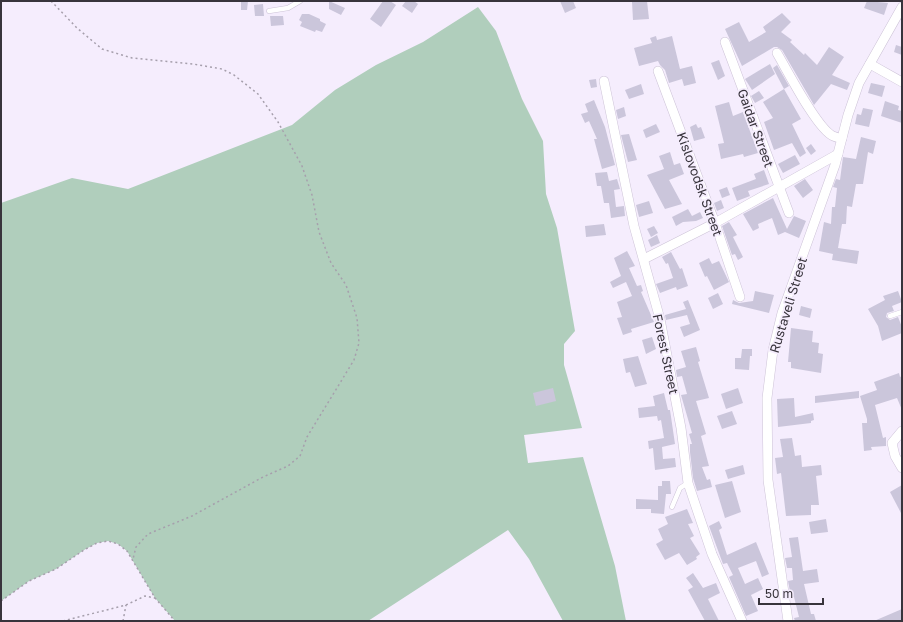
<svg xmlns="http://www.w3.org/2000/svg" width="903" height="622" font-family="'Golos Text',sans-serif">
  <rect width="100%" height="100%" fill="#f5edfd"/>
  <path fill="#b0cebc" d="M478,7l18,24 26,68 21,42 3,53 11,34 18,103 -11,13v21l18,63 -58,7 4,28 55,-6 32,109 11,55h-63l-34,-62 -21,-29 -140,91h-193l-20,-23 -28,-47 -9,-7 -10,-3 -11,2 -13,7 -28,19 -27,12 -28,20v-398l71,-25 56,11 164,-64 43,-35 41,-25 47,-23z"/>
  <g fill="#cbc6db">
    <path d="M241,1h7l-1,9h-6z"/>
    <path d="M329,1l16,7 -4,7 -12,-6z"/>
    <path d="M383,1h7l6,4 -15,22 -11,-8z"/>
    <path d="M406,1h8l4,3 -6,9 -10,-7z"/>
    <path d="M560,1h13l3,7 -11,5z"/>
    <path d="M647,1l2,18 -16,1 -1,-18z"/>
    <path d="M867,1l21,2 -4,12 -20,-7z"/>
    <path d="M263,4l1,12h-9l-1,-11z"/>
    <path d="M782,13l9,9 -10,10 11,8 -2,2 14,13 1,-2 12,12 12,-18 15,10 -12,18 18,8 -3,7 -16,-6 -17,21 -32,-55 -5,-3h-3l-32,19 -17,-37 14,-7 10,20 17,-10 -3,-5z"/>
    <path d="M302,14h7l11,5v2l6,3 -4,8 -6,-2 -1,2 -15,-6 2,-4 -3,-2z"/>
    <path d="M270,16h13l1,9 -13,1z"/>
    <path d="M656,36l1,4 15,-4 8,33 12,-3 4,17 -12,3 -2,-7 -13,4 -4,-13 -5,-5 -2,-4 -19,5 -5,-18 18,-5 -2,-5z"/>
    <path d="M896,45l6,2v8l-8,-3z"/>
    <path d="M719,60l6,16 -7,4 -7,-17z"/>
    <path d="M770,64l5,10 -23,16 -7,-11z"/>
    <path d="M777,65l12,21 -5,3 -11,-21z"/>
    <path d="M596,79l1,8 -6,1 -2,-8z"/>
    <path d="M871,83l14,3 -3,11 -14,-4z"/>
    <path d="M641,84l3,10 -15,5 -4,-9z"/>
    <path d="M784,89l17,30 -9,5 14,29 -6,4 -8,-14 -18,7 -10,-28 9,-4 -10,-16z"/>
    <path d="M759,91l5,7 -9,5 -4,-7z"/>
    <path d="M594,100l11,27 10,38 -13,4 -8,-30h3l-8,-18 -4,2 -4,-9 7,-2 -3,-8z"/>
    <path d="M885,101l14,5 -1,4 4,1v12l-21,-7z"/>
    <path d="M729,102l4,14 10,-4 15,41 -14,4 -1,-3 -22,5 -3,-15 6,-1 -9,-37z"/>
    <path d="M624,107l2,9 -8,3 -2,-9z"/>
    <path d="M863,108l10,2 -4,17 -14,-3 2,-10 4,1z"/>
    <path d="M656,124l4,8 -14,6 -3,-8z"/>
    <path d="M696,124l2,4 3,-1 4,11 -11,3 -4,-14z"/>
    <path d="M629,134l8,26 -9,2 -7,-27z"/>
    <path d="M861,137l15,4 -3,13 -5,-2 -5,32h-7l-4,23 -5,-1 -1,18h-4l-4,24 21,3 -2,13 -25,-4 1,-6 -14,-3 5,-29 7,2 1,-17h3l2,-19 -4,-1 3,-8 4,1 3,-23 13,2z"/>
    <path d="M811,144l5,7 -5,4 -5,-7z"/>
    <path d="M670,152l4,13 6,-2 4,11 -15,6 13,24 -17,5 -18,-34 17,-6 -5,-13z"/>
    <path d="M795,155l5,9 -17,9 -5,-9z"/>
    <path d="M764,170l5,14 -21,7 2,5 -13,5 -5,-13 24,-9 -2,-5z"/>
    <path d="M607,172l2,9 8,-2 3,10 -6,1 2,17 8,-1 1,10 -14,2 -2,-15h-5l-3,-17h-4l-2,-13z"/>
    <path d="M805,179l8,11 -10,8 -9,-12z"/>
    <path d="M727,187l3,8 -8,3 -3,-8z"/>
    <path d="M773,198l14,31 7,-13 12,5 -7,17 -14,-6 -7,3 -6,-17 -14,6 1,4 -6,3 -10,-17z"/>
    <path d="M721,200l3,8 -7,3 -3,-8z"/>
    <path d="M649,201l4,12 -14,4 -3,-12z"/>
    <path d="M688,209l4,7 8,-4 3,6 -7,3 -13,1 -7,4 -4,-9z"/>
    <path d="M729,222l8,13 -4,2 10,20 -5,3 -3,-6 -3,1 -10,-29z"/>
    <path d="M604,224l2,11 -20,2 -1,-11z"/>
    <path d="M654,226l4,7 -7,4 -4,-8z"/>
    <path d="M657,235l3,8 -9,4 -3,-7z"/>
    <path d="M627,251l8,15 -6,2 8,18 4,-1 2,6 -2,1 13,30 -23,7 1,3 -9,3 -6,-17 5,-1 -5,-15 15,-6 -6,-14 -13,6 -3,-6 11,-6 -7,-18z"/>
    <path d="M671,252l9,17 2,-1 6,18 -11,4 -1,-3 -16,6 -4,-9 17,-6 -5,-15 -2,1 -4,-7z"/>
    <path d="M709,258l3,6 7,-3 10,21 -15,8 -7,-14 -2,1 -6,-14z"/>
    <path d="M755,291l19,4 -5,18 -37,-9 1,-4 6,3 14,-2z"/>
    <path d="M898,291l4,11 -10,4 2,5 -7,2 -1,4 4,3 8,-3 4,10v6l-20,8 -4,-15 -10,-17 17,-9 -2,-4z"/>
    <path d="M718,293l5,11 -10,5 -5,-11z"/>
    <path d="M688,300l12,30 -16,7 -4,-10 10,-3 -3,-9 -21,5 -1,-5 21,-6 -3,-7z"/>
    <path d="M801,306l11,3 -2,9 -11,-3z"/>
    <path d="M791,328l22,3 -1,11 7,1 -1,10 5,1 -2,19 -30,-5v-6h-3z"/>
    <path d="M652,337l4,12 -10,5 -4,-14z"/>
    <path d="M696,347l4,14 -2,1 11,36 -13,3 10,33 -5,2 8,30 -7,1 5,13 3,-1 2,8 -15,4 -4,-13 -3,-26v-8h2l-3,-10 3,-1 -11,-38 6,-1 -5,-18 -5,1 -1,-7 10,-3 -5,-16z"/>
    <path d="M742,349h10v7h-2l-1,14 -14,-1v-11h6z"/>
    <path d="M638,356l9,28 -12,3 -5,-15 -4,1 -3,-14z"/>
    <path d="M899,373l1,4 2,-1v34l-5,-12 -22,7 8,33 3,-1v9l-15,1 1,3 -8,1 -2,-28h5v-4l-7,-23 17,-6 -3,-8z"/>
    <path d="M553,388l3,13 -20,5 -3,-13z"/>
    <path d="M738,388l5,15 -17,6 -5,-15z"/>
    <path d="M859,391v7l-44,5v-7z"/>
    <path d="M664,393l4,17h2l5,34 -13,3 1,12 12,-1 1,9 -21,3 -2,-22 -4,1 -1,-8 16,-3 -3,-18 -3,1 -1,-5 -18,2 -1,-10 17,-2 -2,-10z"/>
    <path d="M794,398l1,19 18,-4 1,7 -3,1v2l-33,4 -1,-28z"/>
    <path d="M732,411l5,13 -15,5 -5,-13z"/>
    <path d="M792,438l3,18 6,-1 1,12 19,-2 1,10 -6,1 3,29h-8v10l-25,1 -5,-43 -4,1 -2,-16 8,-1 -3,-18z"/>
    <path d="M743,465l2,9 -17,5 -3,-9z"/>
    <path d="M662,481h8l1,13h-5l-2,20 -13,-1v-4h-15v-10l22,1v-14h4z"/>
    <path d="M732,481l9,31 -16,6 -10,-33z"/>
    <path d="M902,485v30l-12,-23z"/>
    <path d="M687,509l6,14 -5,1 6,12 -4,2 10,16 -4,3 1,2 -10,6 -8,-12 -14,7 -9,-16 7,-4 -5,-11 10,-5 -3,-7z"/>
    <path d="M826,519l2,13 -17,2 -2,-12z"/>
    <path d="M719,521l3,7 -3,2 8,25 29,-13 13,32 -7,3 -6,-16 -18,7 7,16 13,-6 5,11 -12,6 7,16 -12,5 -17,-39 4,-2 -6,-12 -4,1 -14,-38z"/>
    <path d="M798,537l5,34 14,-2 2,13 -15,2 7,30h3l2,7h-21l-1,-3 5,-1 -5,-20h-3l-3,-16 5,-1 -1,-12h-5l-2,-10 7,-1 -3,-19z"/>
    <path d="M693,573l10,15 13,-5 4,10 -12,6 11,22h-14l-17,-31 5,-3 -7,-9z"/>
    <path d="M902,609v12h-28z"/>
  </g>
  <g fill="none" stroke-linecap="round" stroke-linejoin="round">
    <defs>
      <g id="lane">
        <path d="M269,11l19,-3 12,-7"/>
        <path d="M890,316l12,-4"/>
        <path d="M672,507l8,-19 8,-5"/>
      </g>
      <g id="street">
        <path d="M725,42l64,171"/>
        <path d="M777,53c10,17 40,76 56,83 2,1 6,2 9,2"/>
        <path d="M870,64l32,18"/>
        <path d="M658,71l57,152 25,74"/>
        <path d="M604,81l30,145 26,93 21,109 7,55 24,71 30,67"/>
        <path d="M644,259l71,-36 123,-69"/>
        <path d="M902,431l-10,12 3,13 7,12"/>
        <path d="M788,621l-20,-141 -1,-82 6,-48 9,-37 53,-148 13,-50 11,-32 43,-76"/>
      </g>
    </defs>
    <use href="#lane" stroke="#cdc3d7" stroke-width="5.5"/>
    <use href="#street" stroke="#cdc3d7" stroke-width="10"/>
    <g stroke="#a69fac" stroke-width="1.5" stroke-dasharray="2 3" stroke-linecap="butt">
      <path d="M51,1l26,27 25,21 30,9 61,6 29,5 12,6 24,19 20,28 24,44 10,29 7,37 12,31 15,22 11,33 2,25 -5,17 -47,77 -7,19 -12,10 -25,11 -71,39 -44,18 -12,13 -3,12"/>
      <path d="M1,601l28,-20 27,-12 28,-19 13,-7 11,-2 10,3 9,7 28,47 20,23"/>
      <path d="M63,621l63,-16 19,-9 10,2"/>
      <path d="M123,621l3,-16"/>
    </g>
    <use href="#lane" stroke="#fff" stroke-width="4.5"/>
    <use href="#street" stroke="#fff" stroke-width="9"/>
  </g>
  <g text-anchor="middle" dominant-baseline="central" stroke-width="3.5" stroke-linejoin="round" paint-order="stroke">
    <g font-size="13" fill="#38343c" stroke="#f5edfd">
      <text transform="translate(756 128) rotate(70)">Gaidar Street</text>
      <text transform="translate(700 184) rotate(70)">Kislovodsk Street</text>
      <text transform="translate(788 305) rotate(-73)">Rustaveli Street</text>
      <text transform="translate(666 354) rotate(78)">Forest Street</text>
    </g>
  </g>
  <rect width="903" height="622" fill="none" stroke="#38343c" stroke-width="4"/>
  <path d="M759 598v6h64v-6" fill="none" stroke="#38343c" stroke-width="2"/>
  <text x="765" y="598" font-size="12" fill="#38343c" stroke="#f5edfd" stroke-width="3" paint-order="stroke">50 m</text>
</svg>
